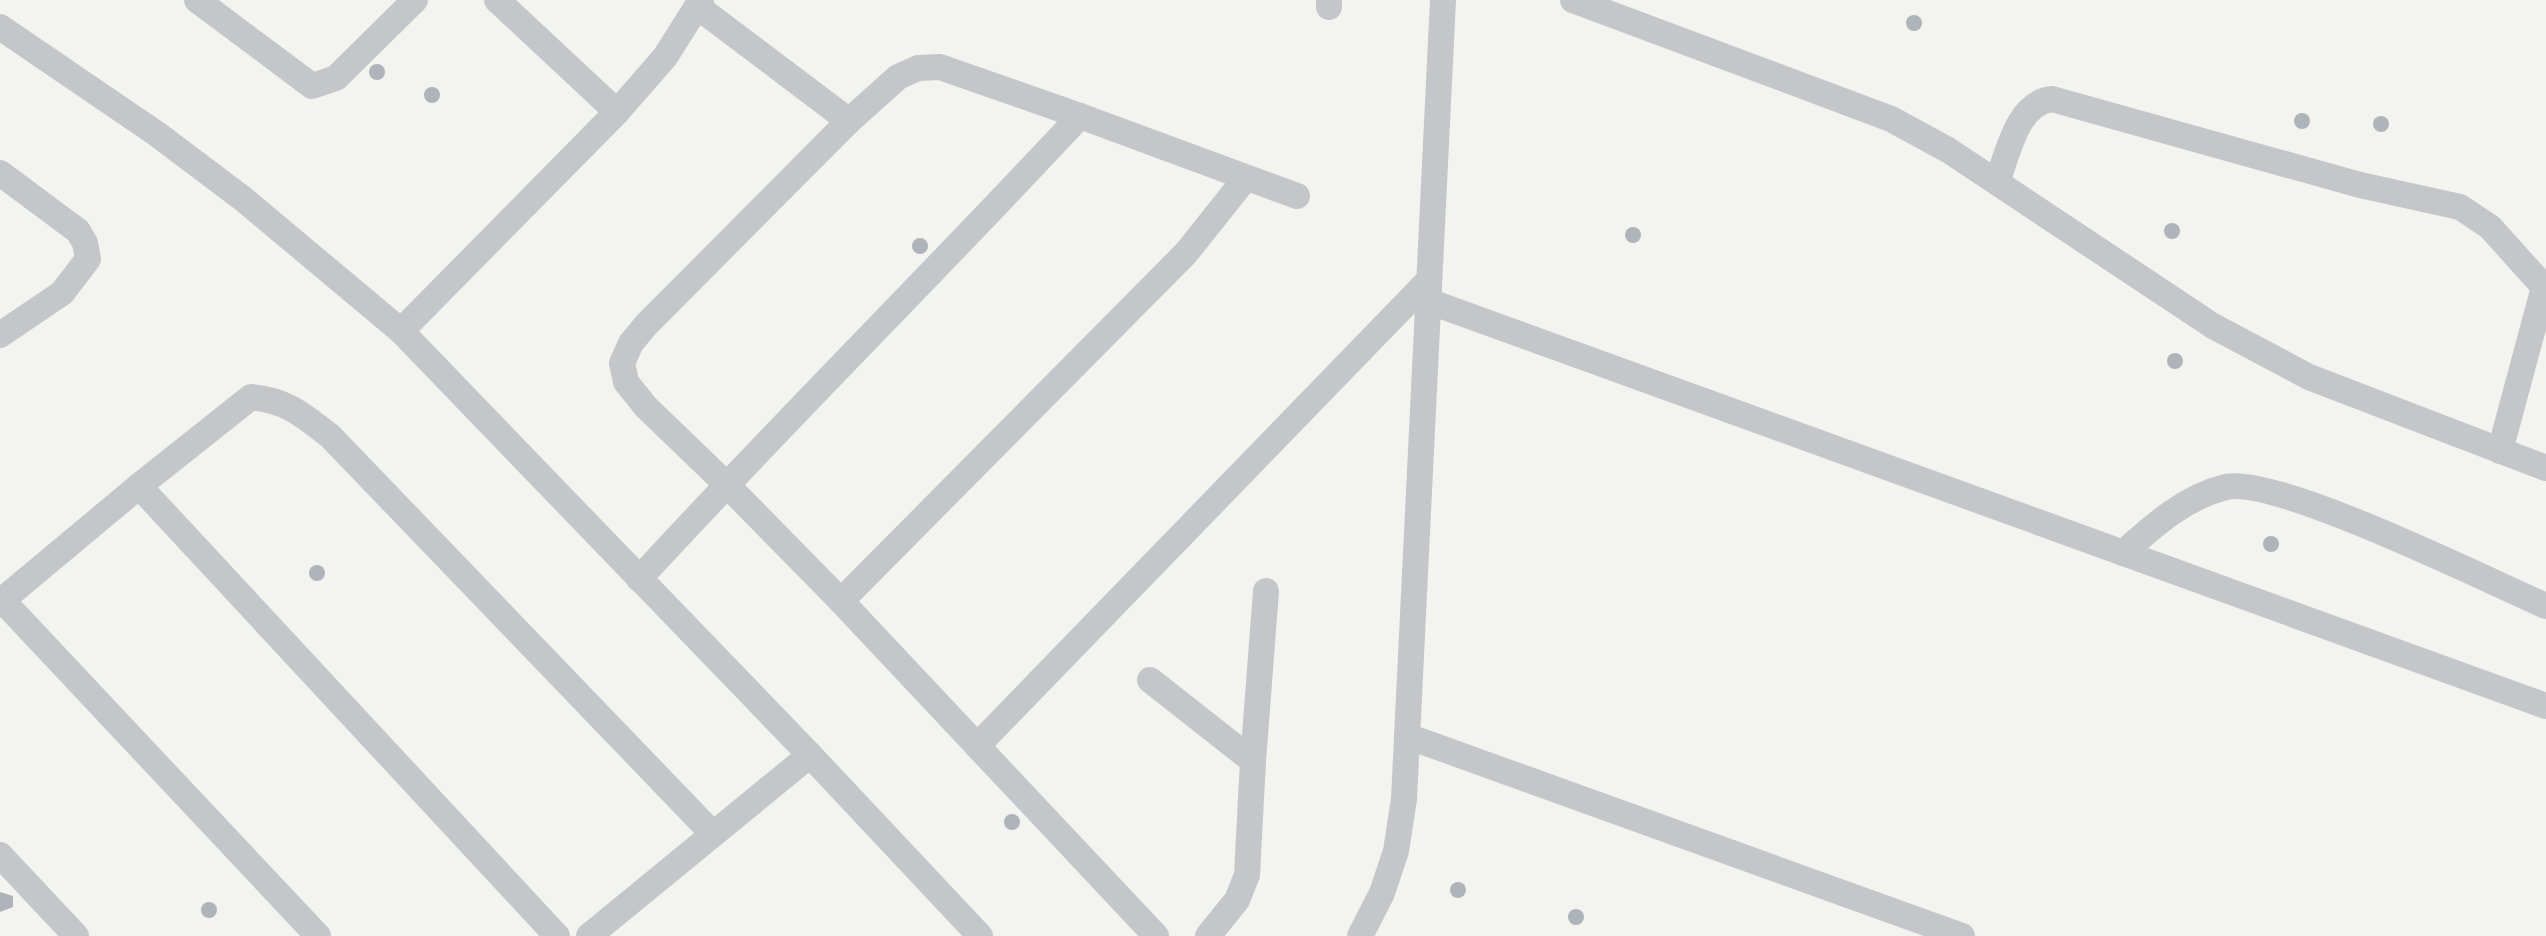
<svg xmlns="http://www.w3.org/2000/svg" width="2546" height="936" font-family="Helvetica,sans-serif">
  <rect width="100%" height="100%" fill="#f3f4f0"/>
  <g fill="#afb3ba">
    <circle cx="1914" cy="23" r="8"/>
    <circle cx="377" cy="72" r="8"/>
    <circle cx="432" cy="95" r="8"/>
    <circle cx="2302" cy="121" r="8"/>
    <circle cx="2381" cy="124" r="8"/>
    <circle cx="2172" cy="231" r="8"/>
    <circle cx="1633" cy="235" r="8"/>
    <circle cx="920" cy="246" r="8"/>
    <circle cx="2175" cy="361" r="8"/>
    <circle cx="2271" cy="544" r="8"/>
    <circle cx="317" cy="573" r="8"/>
    <circle cx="1012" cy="822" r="8"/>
    <circle cx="1458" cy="890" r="8"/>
    <path d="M0,892l13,4v11l-13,5z"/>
    <circle cx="209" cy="910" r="8"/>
    <circle cx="1576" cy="917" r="8"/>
  </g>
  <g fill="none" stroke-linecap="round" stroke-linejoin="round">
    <g stroke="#c4c6ca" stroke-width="26">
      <path d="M197,0l115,86 24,-8 79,-78"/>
      <path d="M497,0l120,112"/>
      <path d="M1573,0l318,119 57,31 265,176 96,51 237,91"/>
      <path d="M698,7l151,114"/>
      <path d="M1329,7v-7"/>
      <path d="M0,27l157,107 85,64 159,133 409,424 170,181"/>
      <path d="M0,173l78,58 7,12 3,16 -26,34 -62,42"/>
      <path d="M1997,182c11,-29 20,-79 55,-83l308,86 100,22 30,20 54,60 -44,164"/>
      <path d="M1428,301l1118,405"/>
      <path d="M401,331l216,-219 48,-55 36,-57"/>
      <path d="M139,486l418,450"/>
      <path d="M2123,553c30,-27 62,-56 103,-66 49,-12 263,94 320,119"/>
      <path d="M639,579c144,-157 296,-307 441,-463"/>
      <path d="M2,600l316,336"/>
      <path d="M841,601l345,-348 59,-74"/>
      <path d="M0,602l139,-116 112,-89c35,3 52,18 79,39l383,398"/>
      <path d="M1150,680l103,81"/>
      <path d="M1407,736l555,200"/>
      <path d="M977,746l452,-466"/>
      <path d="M0,855l76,81"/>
      <path d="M589,936l221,-181"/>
      <path d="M1156,936l-315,-335 -115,-117 -80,-77 -20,-25 -4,-19 9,-20 15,-18 203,-204 49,-44 20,-9 22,-1 140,49 217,80"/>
      <path d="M1208,936l29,-36 10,-25 6,-114 13,-170"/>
      <path d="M1360,936l22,-43 14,-42 8,-52 39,-799"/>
    </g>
  </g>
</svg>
